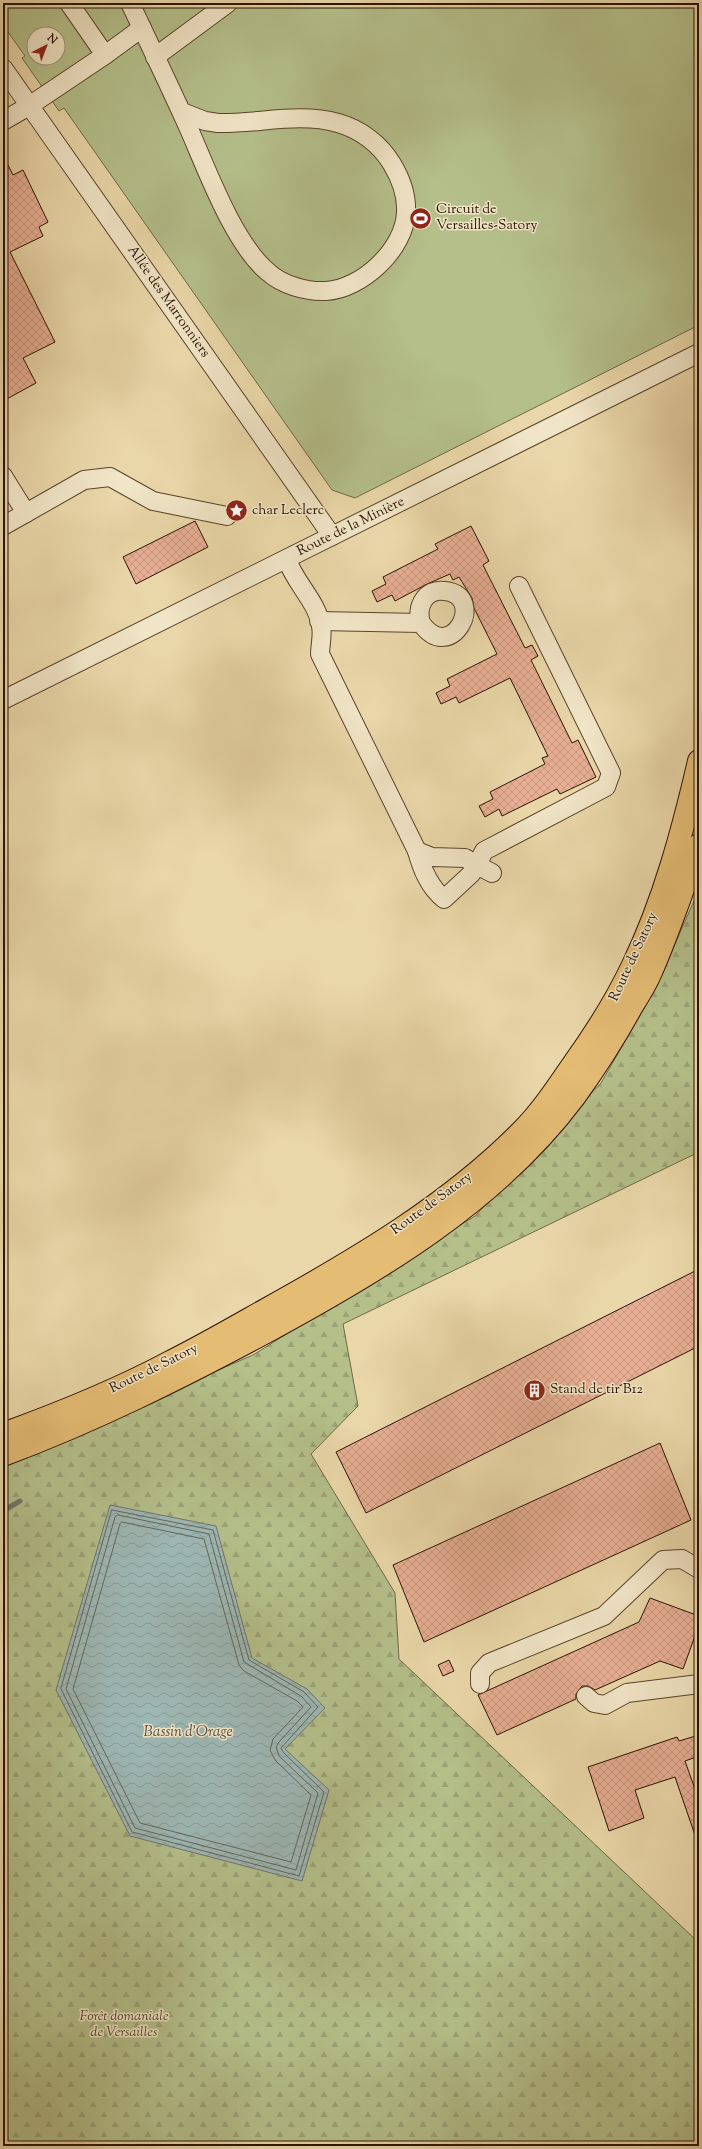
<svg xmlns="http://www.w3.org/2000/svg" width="702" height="2149" font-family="'Sorts Mill Goudy',serif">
  <defs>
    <pattern id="forest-firs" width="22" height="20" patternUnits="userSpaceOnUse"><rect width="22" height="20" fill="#b4bf8a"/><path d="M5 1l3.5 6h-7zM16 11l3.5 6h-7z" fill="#9ba375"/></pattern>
    <pattern id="water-waves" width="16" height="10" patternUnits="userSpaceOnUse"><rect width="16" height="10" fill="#9db7b4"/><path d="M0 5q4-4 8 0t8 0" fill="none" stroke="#879c99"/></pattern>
    <pattern id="building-cross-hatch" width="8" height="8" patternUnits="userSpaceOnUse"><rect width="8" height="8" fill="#e8af94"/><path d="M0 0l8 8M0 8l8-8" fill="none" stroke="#c7967e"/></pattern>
  </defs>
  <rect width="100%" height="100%" fill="#ead7a9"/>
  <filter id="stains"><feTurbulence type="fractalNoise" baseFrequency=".005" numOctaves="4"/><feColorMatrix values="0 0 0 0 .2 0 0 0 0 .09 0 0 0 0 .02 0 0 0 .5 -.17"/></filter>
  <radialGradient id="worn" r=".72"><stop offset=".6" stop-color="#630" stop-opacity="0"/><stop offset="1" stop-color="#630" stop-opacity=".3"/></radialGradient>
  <path fill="#b4bf8a" stroke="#6f6946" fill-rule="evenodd" d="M3,3h696v322l-344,173 -23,-8 -268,-382 -5,3 -37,-53 3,-2 -22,-31zM34,34h24v24h-24z"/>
  <path fill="url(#forest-firs)" stroke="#6f6946" d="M694,901l5,10v241l-356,172 15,82 -47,48 84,139 4,66 298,282h2v205h-696v-689l125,-48 125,-54 222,-139 126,-133 54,-94z"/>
  <path fill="url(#water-waves)" stroke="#6f756c" d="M110,1505l106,21 36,132 55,31 18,19 -40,41 44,41 -27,91 -172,-45 -74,-146z"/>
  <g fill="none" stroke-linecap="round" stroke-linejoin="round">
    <g stroke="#64655a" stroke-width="1">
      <path d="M112,1510l101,20 36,130 55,32 14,15 -37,41 2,4 41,40 -25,84 -167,-44 -71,-143z"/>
      <path d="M118,1515l91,19 35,128 57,34 10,11 -32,35 -3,5 3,9 39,37 -22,77 -161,-42 -69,-139 49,-172z"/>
      <path d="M122,1522l82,17 35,126 5,6 53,30 6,6 -30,32 -3,11 5,10 36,35 -20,67 -151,-39 -67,-134 47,-165z"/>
    </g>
    <path stroke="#6f756c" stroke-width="5" d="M3,1511l17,-10"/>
  </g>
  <g fill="url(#building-cross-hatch)" stroke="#2a1301">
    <path d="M3,155l10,20 10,-5 25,52 -9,5 4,9 -33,16 45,90 -32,16 13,25 -33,18z"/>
    <path d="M195,521l13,26 -72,37 -13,-27z"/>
    <path d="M471,526l18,35 -6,4 42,83 7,-3 6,11 -7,4 41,83 6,-3 18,37 -36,17 -3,-5 -55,27 -3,-7 -14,8 -6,-11 14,-7 -3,-7 55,-28 -3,-6 6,-2 -38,-78 -51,25 -3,-6 -15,7 -5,-11 14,-7 -3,-7 50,-25 -23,-46 -2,-10 -13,-21 -6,3 -3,-6 -23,10 -32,17 -3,-6 -15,7 -5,-11 14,-7 -3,-7 55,-28 -3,-5z"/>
    <path d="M699,1269v77l-333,167 -30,-61z"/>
    <path d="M660,1443l31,77 -267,122 -31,-77z"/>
    <path d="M650,1598l49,18v9l-16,44 -23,-8 -65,29 -7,-4h-6l-6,8v5l-79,36 -19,-40 161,-73z"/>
    <path d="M449,1660l5,11 -11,5 -5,-11z"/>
    <path d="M699,1735v21l-14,5 11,31 3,-1v50h-2l-22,-64 -40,13 9,28 -35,13 -21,-64 89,-30 2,4z"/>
  </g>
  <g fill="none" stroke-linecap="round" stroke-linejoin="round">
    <defs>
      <g id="minor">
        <path d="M130,3c20,42 40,84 59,126 18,41 45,115 79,143 14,13 39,20 58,19 36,-2 79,-42 80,-79 1,-18 -5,-33 -14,-48 -12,-20 -32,-35 -54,-41 -39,-11 -80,1 -120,0l-13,-2 -23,-9"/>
        <path d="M105,55l37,-27"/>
        <path d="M155,57l73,-54"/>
        <path d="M3,68l329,468"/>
        <path d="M3,121l26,-15 76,-51 -36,-52"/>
        <path d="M3,476l23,37 -23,13"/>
        <path d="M26,513l58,-33 26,-3 43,24 74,15"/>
        <path d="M287,559c7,23 30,42 34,67 2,9 -1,20 -1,28l97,197"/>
        <path d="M319,621l102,2c-5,-16 4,-35 24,-32 43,5 6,75 -24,32"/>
        <path d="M3,700l696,-347"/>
        <path d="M492,873l-15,-8 -6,9 -27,25c-15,-12 -22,-30 -27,-48l15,6 33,1 12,7 7,-14 122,-64 5,-14 -92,-187"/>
        <path d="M480,1684v-11l9,-10 115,-47 59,-56 19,-1 17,10"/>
        <path d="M586,1696l8,7 11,2 22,-12 72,-9"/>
      </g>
      <g id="major">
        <path d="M3,1434c58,-21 115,-44 169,-73 32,-16 63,-34 95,-52 90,-50 182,-104 255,-178 19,-19 35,-43 50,-65 23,-32 44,-65 61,-101 31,-64 50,-135 66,-204"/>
        <path d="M3,1455c91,-34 177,-77 263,-123 113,-61 231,-131 309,-236 21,-29 40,-59 57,-90 7,-11 14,-22 19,-34 18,-41 32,-84 48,-127"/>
      </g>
    </defs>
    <use href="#minor" stroke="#5a442b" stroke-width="20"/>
    <use href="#major" stroke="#2a1301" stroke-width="24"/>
    <use href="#minor" stroke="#f1e5c7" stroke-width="18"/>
    <use href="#major" stroke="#e5bc74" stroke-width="22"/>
  </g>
  <defs>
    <symbol id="stadium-disc" viewBox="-11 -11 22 22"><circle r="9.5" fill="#8f2418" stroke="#f1e5c7"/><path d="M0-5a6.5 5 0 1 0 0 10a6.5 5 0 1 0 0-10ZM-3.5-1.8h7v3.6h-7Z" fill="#fff"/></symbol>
    <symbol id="sight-disc" viewBox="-11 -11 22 22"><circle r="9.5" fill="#8f2418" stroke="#f1e5c7"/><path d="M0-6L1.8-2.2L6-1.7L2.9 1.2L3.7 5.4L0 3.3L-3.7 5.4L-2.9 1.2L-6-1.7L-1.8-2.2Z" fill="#fff"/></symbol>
    <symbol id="building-disc" viewBox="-11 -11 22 22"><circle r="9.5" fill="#8f2418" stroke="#f1e5c7"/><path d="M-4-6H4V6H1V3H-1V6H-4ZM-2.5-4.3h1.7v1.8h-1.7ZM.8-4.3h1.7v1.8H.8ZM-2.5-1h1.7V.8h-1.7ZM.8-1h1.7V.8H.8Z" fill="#fff"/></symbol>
  </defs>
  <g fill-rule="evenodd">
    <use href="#stadium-disc" x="408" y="206" width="25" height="25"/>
    <use href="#sight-disc" x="224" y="498" width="25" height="25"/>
    <use href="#building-disc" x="522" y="1378" width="25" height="25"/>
  </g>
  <g text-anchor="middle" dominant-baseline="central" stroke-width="3" stroke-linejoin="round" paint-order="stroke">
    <g font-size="14" fill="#2a1301" stroke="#f1e5c7" text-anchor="start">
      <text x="436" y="210">Circuit de<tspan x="436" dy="16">Versailles-Satory</tspan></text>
      <text x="252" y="511">char Leclerc</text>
      <text x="550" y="1390">Stand de tir B12</text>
    </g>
    <g font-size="14" fill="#2a1301" stroke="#f1e5c7">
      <text transform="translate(168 302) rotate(55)">Allée des Marronniers</text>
      <text transform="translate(351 527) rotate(-26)">Route de la Minière</text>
      <text transform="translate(634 957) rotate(-65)">Route de Satory</text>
      <text transform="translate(432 1204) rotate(-36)">Route de Satory</text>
      <text transform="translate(154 1369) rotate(-26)">Route de Satory</text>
    </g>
    <g font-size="14" font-style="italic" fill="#53472a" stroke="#f1e5c7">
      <text x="124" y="2017">Forêt domaniale<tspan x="124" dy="16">de Versailles</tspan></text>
    </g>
    <g font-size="15" font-style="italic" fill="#524c40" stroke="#f1e5c7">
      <text x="188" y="1732">Bassin d'Orage</text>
    </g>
  </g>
  <rect width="702" height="2149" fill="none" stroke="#ead7a9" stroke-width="16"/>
  <rect x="4" y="4" width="694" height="2141" fill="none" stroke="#2a1301" stroke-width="2"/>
  <rect x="8" y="8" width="686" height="2133" fill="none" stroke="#2a1301"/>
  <g transform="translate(46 46) rotate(42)"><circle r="19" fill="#f1e5c7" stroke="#a19178"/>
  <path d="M0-3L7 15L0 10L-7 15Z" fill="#8f2418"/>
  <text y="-6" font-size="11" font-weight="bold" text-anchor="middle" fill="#2a1301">N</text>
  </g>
  <rect width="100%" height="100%" filter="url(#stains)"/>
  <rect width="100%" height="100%" fill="url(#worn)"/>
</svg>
